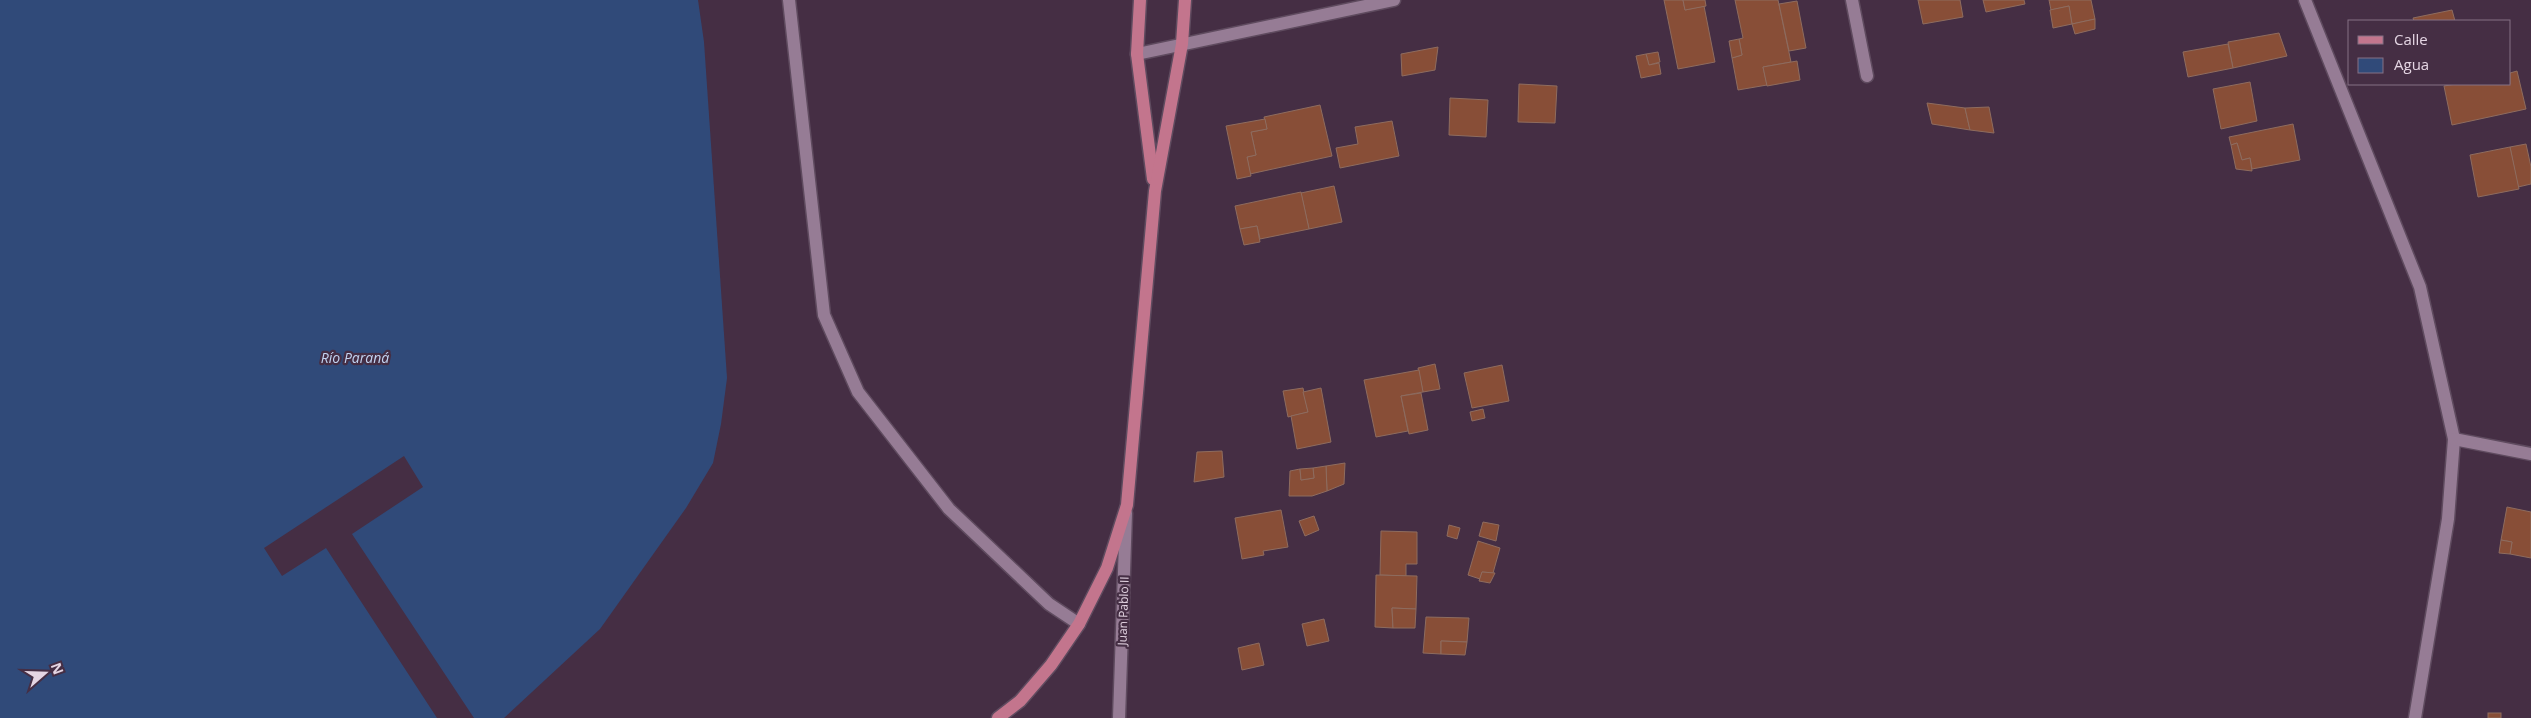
<svg xmlns="http://www.w3.org/2000/svg" width="2531" height="718" font-family="'Open Sans',sans-serif">
  <rect width="100%" height="100%" fill="#452e44"/>
  <path fill="#304a79" d="M0,0h698l6,42 23,336 -6,46 -8,39 -27,45 -86,121 -96,89h-504z"/>
  <path fill="#452e44" d="M404,456l19,31 -71,47 122,184h-37l-111,-170 -44,28 -18,-28z"/>
  <g fill="#884e37" stroke="#8e6c5f">
    <path d="M1664,0h19l2,10 19,-4 11,56 -37,7z"/>
    <path d="M1683,0h22l1,6 -21,4z"/>
    <path d="M1735,0h43l13,62 -28,5 4,18 -29,5 -6,-32 10,-3 -3,-16 4,-1z"/>
    <path d="M1918,0h42l3,17 -40,7z"/>
    <path d="M1983,0h41l1,4 -39,8z"/>
    <path d="M2049,0h42l4,19 -23,5 -3,-18 -18,4z"/>
    <path d="M1797,1l9,47 -17,3 -10,-47z"/>
    <path d="M2069,6l3,18 -19,4 -3,-18z"/>
    <path d="M2452,10l3,11h-41l-1,-3z"/>
    <path d="M2095,19v10l-20,5 -3,-10z"/>
    <path d="M2279,33l8,23 -54,12 -5,-26z"/>
    <path d="M1739,39l3,16 -10,3 -3,-17z"/>
    <path d="M2228,44l5,24 -45,9 -5,-25z"/>
    <path d="M1438,47l-3,23 -33,6 -1,-22z"/>
    <path d="M1658,52l2,10 -11,3 -3,-11z"/>
    <path d="M1646,54l3,11 10,-2 2,11 -20,4 -5,-22z"/>
    <path d="M1797,61l3,19 -33,6 -4,-19z"/>
    <path d="M2517,71l9,38 -74,16 -8,-39 12,-2h54v-11z"/>
    <path d="M2250,82l7,39 -36,8 -8,-40z"/>
    <path d="M1519,84l38,2 -2,37 -37,-1z"/>
    <path d="M1450,98l38,2 -2,37 -37,-2z"/>
    <path d="M1927,103l38,5 5,22 -38,-6z"/>
    <path d="M1320,105l12,51 -82,18 -3,-17 9,-2 -5,-23 16,-3 -3,-12z"/>
    <path d="M1989,107l5,26 -24,-3 -5,-22z"/>
    <path d="M1265,119l2,10 -16,3 5,23 -9,2 4,19 -14,3 -11,-53z"/>
    <path d="M1392,121l7,35 -59,12 -4,-20 22,-4 -3,-17z"/>
    <path d="M2293,124l7,36 -48,9 -2,-11 -8,2 -5,-17 -6,2 -2,-8z"/>
    <path d="M2237,143l5,17 8,-2 2,13 -16,-2 -5,-24z"/>
    <path d="M2526,144l5,23v17l-13,3 -8,-40z"/>
    <path d="M2510,147l9,42 -41,8 -8,-42z"/>
    <path d="M1334,186l8,36 -33,7 -8,-36z"/>
    <path d="M1301,192l8,37 -49,10 -3,-13 -17,3 -5,-23z"/>
    <path d="M1257,226l3,16 -16,3 -4,-16z"/>
    <path d="M1435,364l5,25 -17,3 -5,-24z"/>
    <path d="M1502,365l7,36 -37,7 -8,-35z"/>
    <path d="M1419,370l4,22 -22,4 7,35 -32,6 -12,-57z"/>
    <path d="M1303,388l5,24 -20,5 -5,-26z"/>
    <path d="M1321,388l10,54 -34,7 -6,-33 17,-4 -5,-20z"/>
    <path d="M1421,393l7,37 -19,4 -8,-38z"/>
    <path d="M1483,409l2,9 -13,3 -2,-9z"/>
    <path d="M1222,451l2,26 -30,5 3,-30z"/>
    <path d="M1345,463l-1,21 -17,7 -1,-25z"/>
    <path d="M1326,466l1,25 -15,5h-23l1,-25 10,-2 1,11 13,-2 -1,-10z"/>
    <path d="M1313,468l1,10 -13,2 -1,-11z"/>
    <path d="M2507,507l24,5v46l-21,-4 2,-12 -11,-2z"/>
    <path d="M1281,510l7,37 -25,4 1,4 -22,4 -7,-41z"/>
    <path d="M1314,516l5,14 -14,6 -6,-15z"/>
    <path d="M1483,522l16,3 -3,16 -17,-5z"/>
    <path d="M1449,525l11,3 -3,11 -10,-3z"/>
    <path d="M1381,531l36,1v32h-11v12l-26,-1z"/>
    <path d="M2501,540l11,2 -2,12 -11,-1z"/>
    <path d="M1478,541l22,7 -7,25 -11,-1 -2,7 -12,-4z"/>
    <path d="M1482,572l13,1 -5,10 -11,-2z"/>
    <path d="M1376,575l41,1 -1,33 -24,-1 1,20 -18,-1z"/>
    <path d="M1392,608l24,1 -1,19h-22z"/>
    <path d="M1426,617l43,1 -2,24 -26,-1v13l-18,-1z"/>
    <path d="M1324,619l5,22 -22,5 -5,-22z"/>
    <path d="M1441,641l26,1 -2,13 -24,-1z"/>
    <path d="M1259,643l5,22 -22,5 -4,-22z"/>
    <rect x="2488" y="713" width="13" height="5"/>
  </g>
  <g fill="none" stroke-linecap="round" stroke-linejoin="round">
    <defs>
      <g id="minor">
        <path d="M789,0l35,315 34,77 91,117 100,95 30,20"/>
        <path d="M1852,0l15,76"/>
        <path d="M2305,0l115,287 34,152 -6,80 -33,199"/>
        <path d="M1137,54l257,-54"/>
        <path d="M2454,439l77,15"/>
        <path d="M1119,718l7,-205"/>
      </g>
      <g id="major">
        <path d="M1140,0l-3,54 16,125"/>
        <path d="M998,718l22,-17 31,-36 28,-41 28,-56 20,-63 28,-314 27,-147 3,-44"/>
      </g>
    </defs>
    <use href="#minor" stroke="#5f4b5f" stroke-width="15"/>
    <use href="#major" stroke="#5f4b5f" stroke-width="15"/>
    <use href="#minor" stroke="#967c95" stroke-width="12"/>
    <use href="#major" stroke="#c3758d" stroke-width="12"/>
  </g>
  <g text-anchor="middle" dominant-baseline="central" stroke-width="4.5" stroke-linejoin="round" paint-order="stroke">
    <g font-size="12" fill="#e4d5e3" stroke="#452e44">
      <text transform="translate(1123 611) rotate(-88)">Juan Pablo II</text>
    </g>
    <g font-size="14" font-style="italic" fill="#c3d4f2" stroke="#452e44">
      <text x="355" y="357">Río Paraná</text>
    </g>
  </g>
  <rect x="2348" y="20" width="162" height="65" fill="#452e44" stroke="#857184"/>
  <rect x="2358" y="36" width="25" height="8" fill="#c3758d" stroke="#857184"/>
  <text x="2394" y="45" font-size="15" fill="#e4d5e3">Calle</text>
  <rect x="2358" y="58" width="25" height="15" fill="#304a79" stroke="#857184"/>
  <text x="2394" y="70" font-size="15" fill="#e4d5e3">Agua</text>
  <g transform="translate(45 673) rotate(70)" stroke="#452e44" stroke-width="4" paint-order="stroke">
  <path d="M0-4L9 19L0 12L-9 19Z" fill="#e4d5e3"/>
  <text y="-8" font-size="14" font-weight="bold" text-anchor="middle" fill="#e4d5e3">N</text>
  </g>
</svg>
